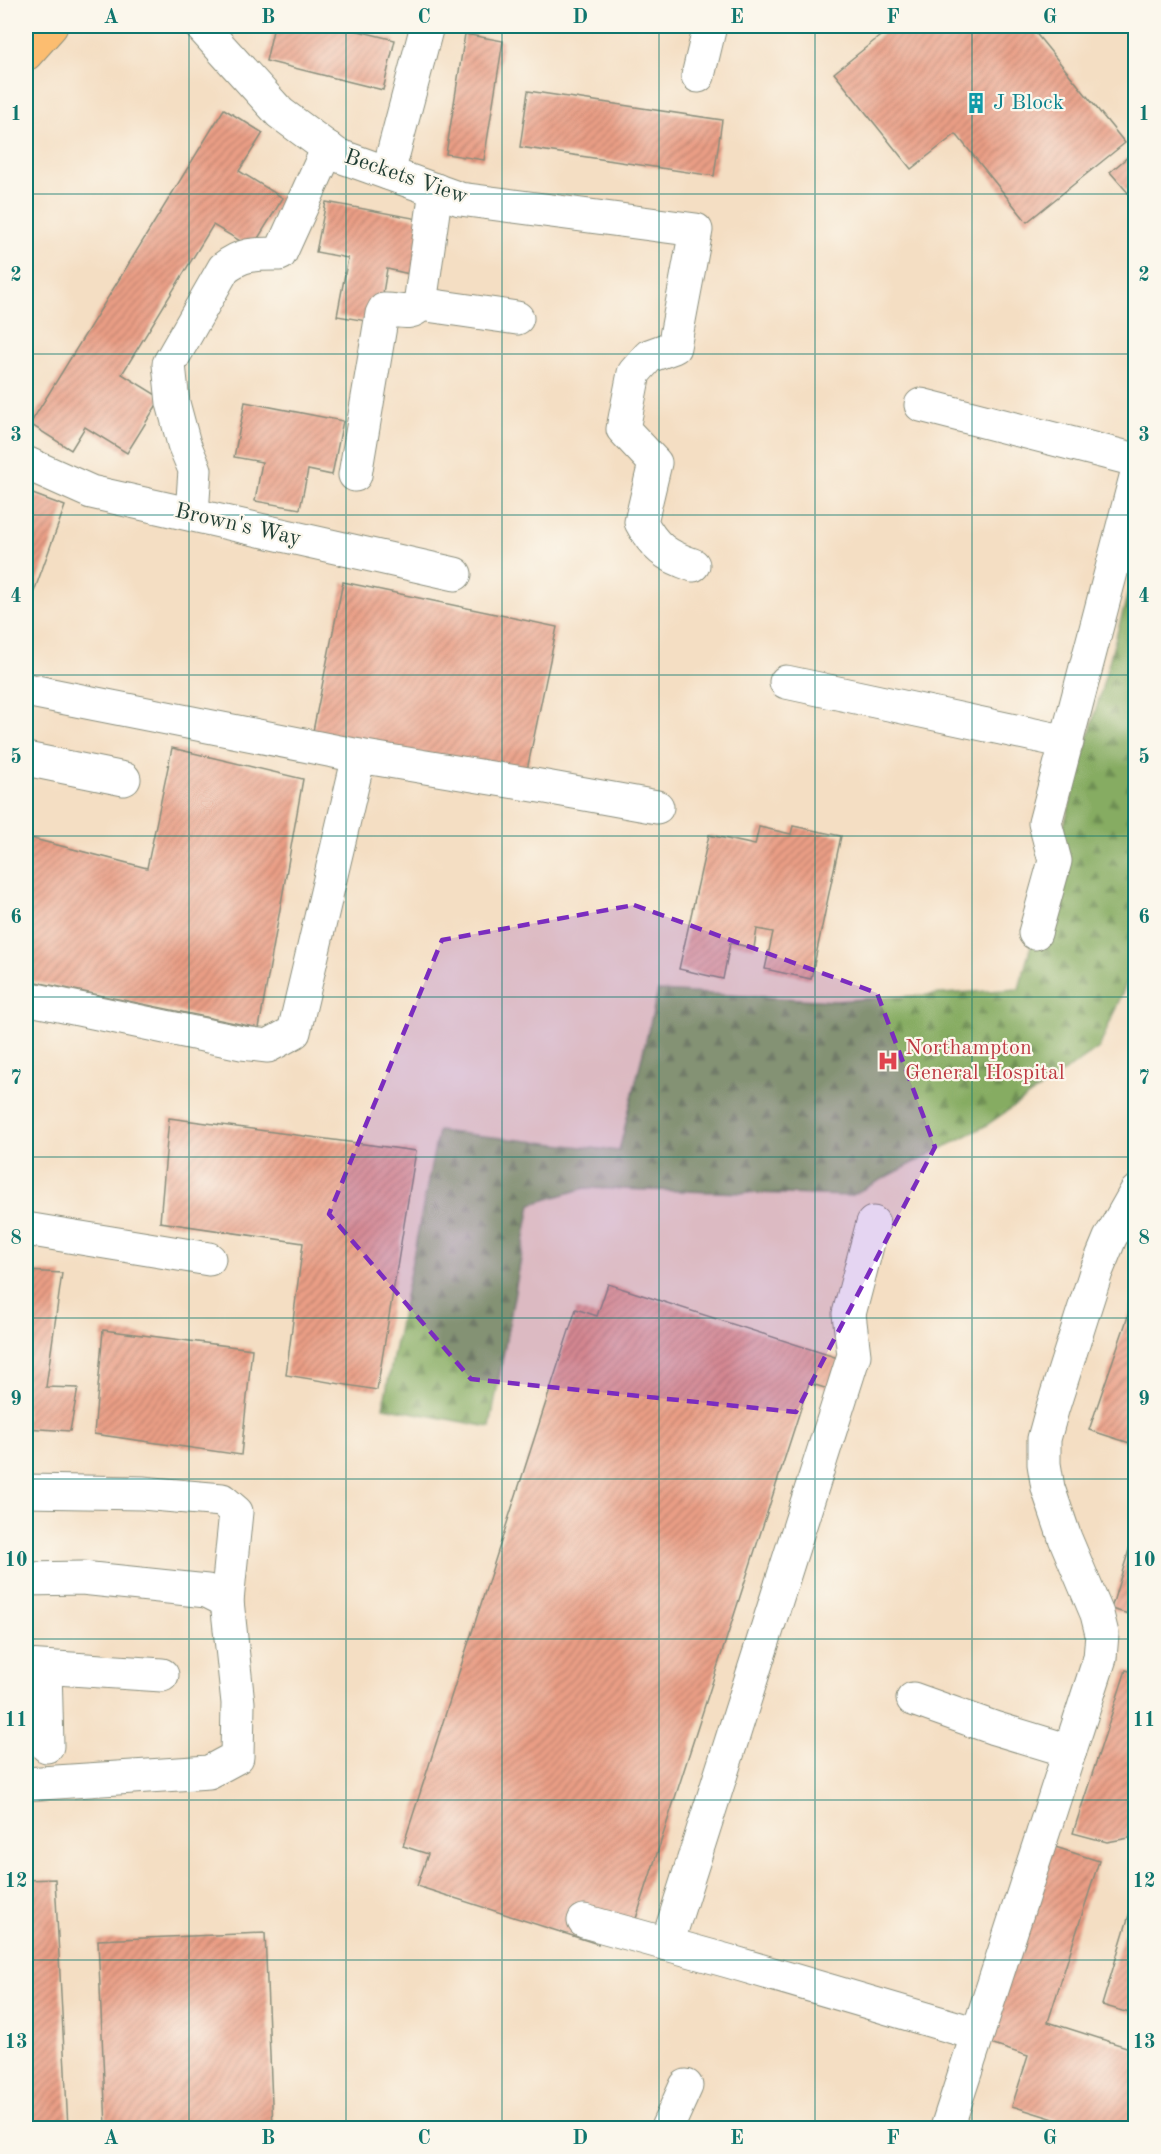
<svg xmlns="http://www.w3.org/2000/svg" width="1161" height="2154" font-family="'Old Standard TT',serif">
  <defs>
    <pattern id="forest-firs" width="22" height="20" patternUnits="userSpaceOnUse" patternTransform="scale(1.5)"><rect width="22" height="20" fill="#86ac62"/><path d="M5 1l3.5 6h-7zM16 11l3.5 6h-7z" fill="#6d8d52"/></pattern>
    <pattern id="building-hatch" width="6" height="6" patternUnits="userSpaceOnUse" patternTransform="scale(1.5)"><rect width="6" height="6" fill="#ea9e85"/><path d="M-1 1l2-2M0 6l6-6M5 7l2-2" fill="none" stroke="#bd826e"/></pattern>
  </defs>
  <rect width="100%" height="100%" fill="#fbf7ec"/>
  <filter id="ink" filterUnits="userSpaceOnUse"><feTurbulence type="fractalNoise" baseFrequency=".0167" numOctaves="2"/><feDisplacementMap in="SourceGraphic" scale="12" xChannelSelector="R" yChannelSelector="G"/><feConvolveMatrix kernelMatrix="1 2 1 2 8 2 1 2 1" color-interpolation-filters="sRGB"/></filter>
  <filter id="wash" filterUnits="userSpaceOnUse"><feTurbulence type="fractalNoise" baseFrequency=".008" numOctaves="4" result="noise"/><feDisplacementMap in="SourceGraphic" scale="24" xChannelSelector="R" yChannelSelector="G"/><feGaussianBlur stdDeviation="1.35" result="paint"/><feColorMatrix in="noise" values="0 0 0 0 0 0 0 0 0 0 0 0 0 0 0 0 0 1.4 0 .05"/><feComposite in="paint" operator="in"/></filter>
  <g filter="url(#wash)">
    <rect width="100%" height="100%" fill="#f4dec3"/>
    <path fill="url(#forest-firs)" stroke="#52744b" stroke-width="1.5" d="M1135,568v395l-36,85 -114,78 -135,70 -265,-8 -54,16 -41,223 -107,-20 55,-276 181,20 39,-160 177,10 184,-12z"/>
    <g id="blocks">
      <g fill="url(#building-hatch)">
        <path d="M274,26h85l-1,5 37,9 -12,50 -117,-29z"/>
        <path d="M878,26h152l95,117 -98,79 -71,-88 -45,35 -77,-96 50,-40z"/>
        <path d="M465,34l38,7 -19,119 -38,-6z"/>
        <path d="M528,91l194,29 -8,56 -194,-29z"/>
        <path d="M224,109l39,24 -24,38 44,27 -31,50 -39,-23 -91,149 39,24 -34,55 -42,-26 -14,23 -41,-26z"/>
        <path d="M1136,150v52l-26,-30z"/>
        <path d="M326,202l98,18 -10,55 -27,-6 -9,54 -41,-7 11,-58 -32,-6z"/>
        <path d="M245,402l98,19 -11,54 -24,-5 -8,39 -45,-8 7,-39 -28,-5z"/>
        <path d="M30,493l35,13 -39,108v-114l1,1z"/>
        <path d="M343,582l214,45 -31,148 -213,-44z"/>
        <path d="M172,748l131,31 -44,249 -233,-48v-143l121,31z"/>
        <path d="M793,826l48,10 -30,143 -46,-10 8,-37 -16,-3 -3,19 -24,-5 -7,36 -44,-10 30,-134 46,10 4,-18 32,7z"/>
        <path d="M169,1118l247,33 -39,239 -91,-15 17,-132 -143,-21z"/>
        <path d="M26,1271l36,2 -16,114 32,1 -8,43 -44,-3z"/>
        <path d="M608,1284l233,75 -10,31 -22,-7 -177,548 -27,-9 -7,22 -181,-58 11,-32 -25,-8 173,-537 21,7z"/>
        <path d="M1136,1293v152l-47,-15z"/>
        <path d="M103,1330l149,19 -11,106 -147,-21z"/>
        <path d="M1135,1530h1v86l-25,-7z"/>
        <path d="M1126,1670l10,3v146l-7,19 -22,4 -34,-9z"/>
        <path d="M1046,1844l53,17 -51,161 88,28v78h-53l-71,-22 16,-50 -44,-14z"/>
        <path d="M55,1879l13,249h-42v-248z"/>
        <path d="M1135,1895h1v120l-34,-10z"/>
        <path d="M265,1933l8,195h-167l-8,-188z"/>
      </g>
    </g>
  </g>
  <g filter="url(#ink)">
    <use href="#blocks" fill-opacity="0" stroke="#8a8e7c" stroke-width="1.5"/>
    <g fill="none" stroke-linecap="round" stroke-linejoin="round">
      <defs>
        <g id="minor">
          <path d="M201,26l79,87 57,42 123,44 236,31 -22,117 -25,9 -15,17 -11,56 32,34 -14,59c13,25 25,34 52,43"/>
          <path d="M698,76l12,-50"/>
          <path d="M388,173l39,-147"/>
          <path d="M420,304l97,14"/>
          <path d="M921,405l215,55"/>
          <path d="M26,463l65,29 364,82"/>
          <path d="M355,475l27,-161 2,-4c14,-1 27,7 36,-6l16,-114"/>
          <path d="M192,514l3,-44 -11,-26 -11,-41 -4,-39 55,-96c19,-15 32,-14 56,-14l48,-106"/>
          <path d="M786,682l281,60"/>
          <path d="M26,690l333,66"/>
          <path d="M26,759l98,20"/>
          <path d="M1035,933l20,-72 -10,-38 91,-346"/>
          <path d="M26,998l216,45 26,3 26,-14 65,-276 187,31 111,20"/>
          <path d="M26,1229l183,30"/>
          <path d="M26,1491l116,2 80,7 14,12 -9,89 11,102 -1,54 -28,15 -183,12"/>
          <path d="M26,1579l56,-1 125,13 20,10"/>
          <path d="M26,1666l136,9"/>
          <path d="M45,1668l2,78"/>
          <path d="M913,1699l81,29 76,23"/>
          <path d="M584,1921l144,40 249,73"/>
          <path d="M667,1944l187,-589 -5,-41 24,-91"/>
          <path d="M667,2128l19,-42"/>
          <path d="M947,2128l153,-470 2,-24 -5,-20 -32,-76 -17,-50 -4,-24v-25l8,-29 44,-138 14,-34 26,-46"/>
        </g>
        <path id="major" d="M26,54l25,-28"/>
      </defs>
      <use href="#minor" stroke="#8a8e7c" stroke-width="35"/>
      <use href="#major" stroke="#8a8e7c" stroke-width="35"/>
      <use href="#minor" stroke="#fff" stroke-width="33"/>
      <use href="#major" stroke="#fcbd6f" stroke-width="33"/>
    </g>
  </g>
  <path fill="#7b2cbf" fill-opacity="0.2" stroke="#7b2cbf" stroke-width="4.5" stroke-dasharray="12 8" stroke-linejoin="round" d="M634,905l243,88 58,154 -139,265 -325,-33 -142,-165 113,-274z"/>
  <path fill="none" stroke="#0f766e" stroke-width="1.5" stroke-opacity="0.55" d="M189,26v2102M346,26v2102M502,26v2102M659,26v2102M815,26v2102M972,26v2102M26,194h1110M26,354h1110M26,515h1110M26,675h1110M26,836h1110M26,997h1110M26,1157h1110M26,1318h1110M26,1479h1110M26,1639h1110M26,1800h1110M26,1960h1110"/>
  <defs>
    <symbol id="building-bare" viewBox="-9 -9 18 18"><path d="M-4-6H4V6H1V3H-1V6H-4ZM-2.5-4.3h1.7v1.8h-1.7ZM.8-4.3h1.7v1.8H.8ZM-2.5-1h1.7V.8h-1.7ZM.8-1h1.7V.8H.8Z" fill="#0f9aa8" stroke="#fbf7ec" stroke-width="2.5" paint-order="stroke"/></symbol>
    <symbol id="hospital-bare" viewBox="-9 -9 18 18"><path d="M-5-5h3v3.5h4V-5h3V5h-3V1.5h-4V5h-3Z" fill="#e0444e" stroke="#fbf7ec" stroke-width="2.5" paint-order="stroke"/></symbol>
  </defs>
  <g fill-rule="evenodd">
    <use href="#building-bare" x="961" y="88" width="30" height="30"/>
    <use href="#hospital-bare" x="873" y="1046" width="30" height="30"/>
  </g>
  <g text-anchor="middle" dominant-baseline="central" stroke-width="4.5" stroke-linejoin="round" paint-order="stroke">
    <g font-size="22" fill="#0d838f" stroke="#fbf7ec" text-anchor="start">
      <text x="993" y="103">J Block</text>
    </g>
    <g font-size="22" fill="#1f3d34" stroke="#fbf7ec">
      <text transform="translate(406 177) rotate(19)">Beckets View</text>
      <text transform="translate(238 525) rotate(13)">Brown's Way</text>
    </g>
    <g font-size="22" fill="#be3a42" stroke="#fbf7ec" text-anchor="start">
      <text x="905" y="1048">Northampton<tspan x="905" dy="25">General Hospital</tspan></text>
    </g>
  </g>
  <rect width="1161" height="2154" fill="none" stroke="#fbf7ec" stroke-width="66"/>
  <rect x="33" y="33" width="1095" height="2088" fill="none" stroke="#0f766e" stroke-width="2"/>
  <g font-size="20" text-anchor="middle" font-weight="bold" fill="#0f766e">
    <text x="111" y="23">A</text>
    <text x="268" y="23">B</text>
    <text x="424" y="23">C</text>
    <text x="580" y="23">D</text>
    <text x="737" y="23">E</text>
    <text x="893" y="23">F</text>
    <text x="1050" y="23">G</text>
    <text x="16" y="120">1</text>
    <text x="1144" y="120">1</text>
    <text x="16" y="281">2</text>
    <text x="1144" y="281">2</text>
    <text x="16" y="441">3</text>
    <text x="1144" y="441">3</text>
    <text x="16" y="602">4</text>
    <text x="1144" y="602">4</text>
    <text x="16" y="763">5</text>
    <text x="1144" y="763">5</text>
    <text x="16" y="923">6</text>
    <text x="1144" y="923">6</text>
    <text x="16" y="1084">7</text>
    <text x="1144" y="1084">7</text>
    <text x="16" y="1244">8</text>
    <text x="1144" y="1244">8</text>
    <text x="16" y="1405">9</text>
    <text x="1144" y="1405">9</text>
    <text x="16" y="1566">10</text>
    <text x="1144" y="1566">10</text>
    <text x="16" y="1726">11</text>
    <text x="1144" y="1726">11</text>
    <text x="16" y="1887">12</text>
    <text x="1144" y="1887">12</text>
    <text x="16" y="2048">13</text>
    <text x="1144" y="2048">13</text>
    <text x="111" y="2144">A</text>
    <text x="268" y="2144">B</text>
    <text x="424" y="2144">C</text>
    <text x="580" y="2144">D</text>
    <text x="737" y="2144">E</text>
    <text x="893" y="2144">F</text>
    <text x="1050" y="2144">G</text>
  </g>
</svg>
